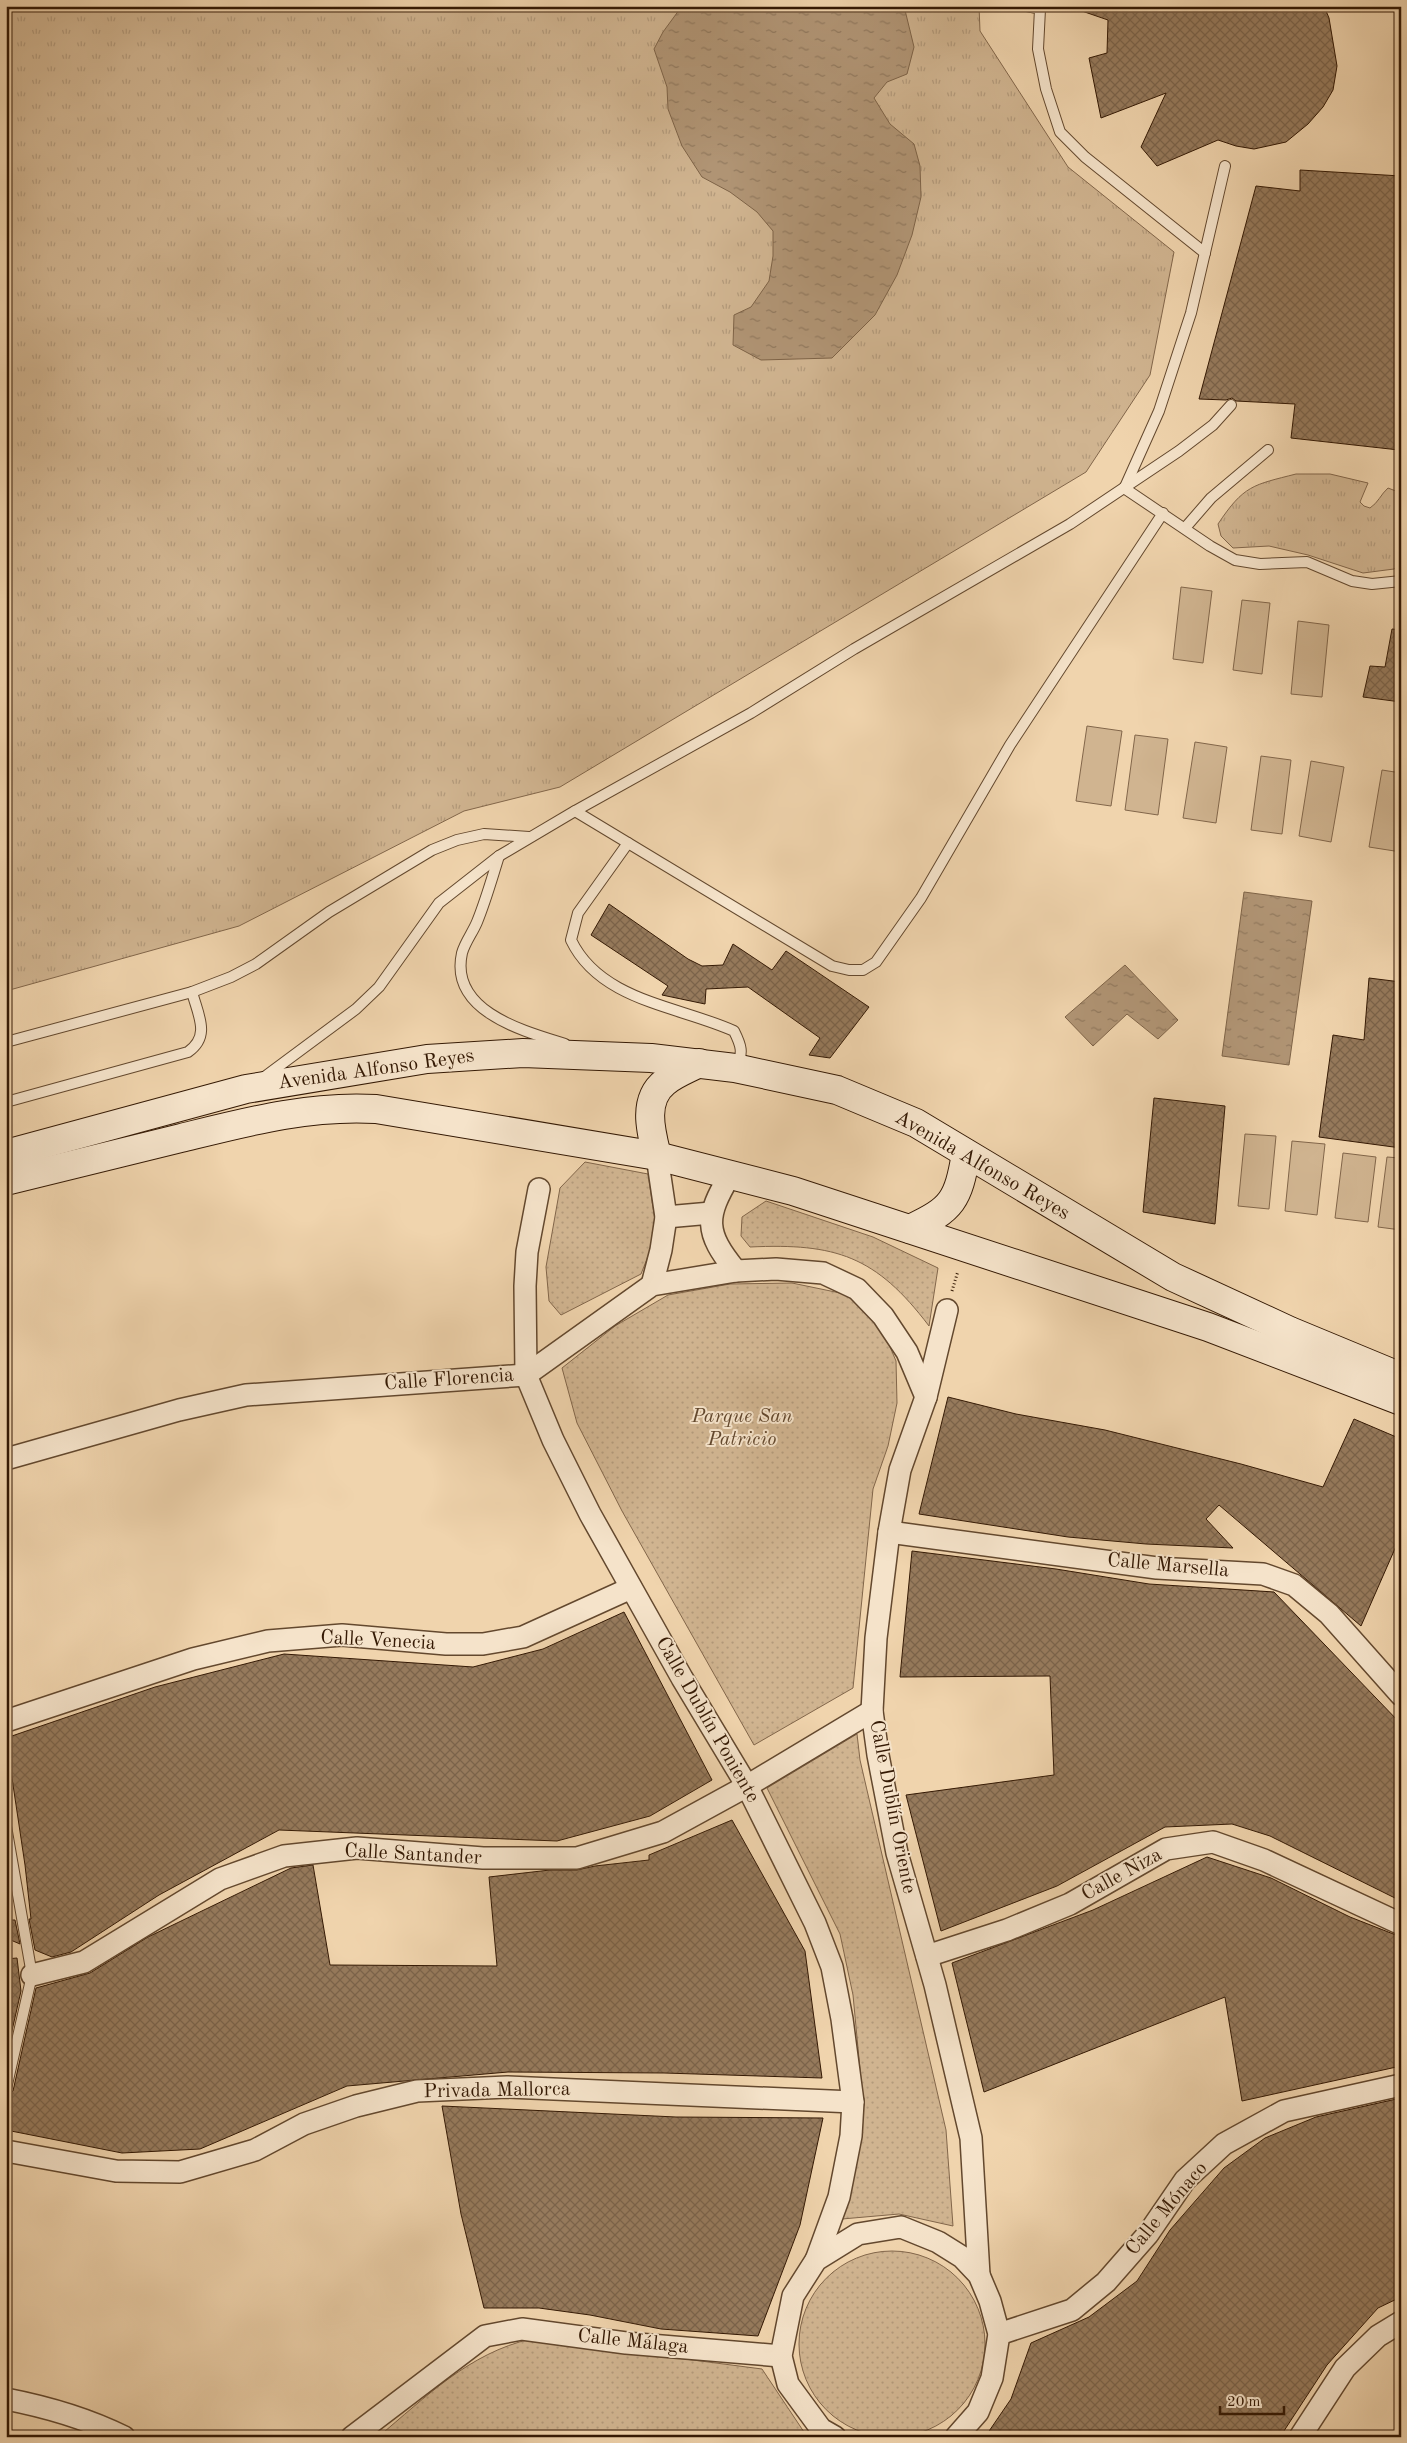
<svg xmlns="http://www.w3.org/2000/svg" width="1407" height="2443" font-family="'Old Standard TT',serif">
  <defs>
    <pattern id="grass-tufts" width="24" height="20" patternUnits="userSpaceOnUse" patternTransform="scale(1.25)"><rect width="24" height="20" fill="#d0b490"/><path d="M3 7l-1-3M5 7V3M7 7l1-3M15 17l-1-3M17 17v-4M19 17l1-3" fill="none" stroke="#b39a7b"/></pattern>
    <pattern id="park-dots" width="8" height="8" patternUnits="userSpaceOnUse" patternTransform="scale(1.25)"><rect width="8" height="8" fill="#d0b490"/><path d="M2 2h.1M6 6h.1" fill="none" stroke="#b39a7b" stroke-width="1.8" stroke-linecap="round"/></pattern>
    <pattern id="water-ripples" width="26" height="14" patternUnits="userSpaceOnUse" patternTransform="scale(1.25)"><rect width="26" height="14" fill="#b09474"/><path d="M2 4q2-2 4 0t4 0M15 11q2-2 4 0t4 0" fill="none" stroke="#90785d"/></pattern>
    <pattern id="building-cross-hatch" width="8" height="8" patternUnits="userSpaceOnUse" patternTransform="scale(1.25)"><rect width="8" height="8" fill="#967a5c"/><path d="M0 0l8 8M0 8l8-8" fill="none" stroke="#7b634a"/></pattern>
  </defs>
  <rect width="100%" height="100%" fill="#f0d4ad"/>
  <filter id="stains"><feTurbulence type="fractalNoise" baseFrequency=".004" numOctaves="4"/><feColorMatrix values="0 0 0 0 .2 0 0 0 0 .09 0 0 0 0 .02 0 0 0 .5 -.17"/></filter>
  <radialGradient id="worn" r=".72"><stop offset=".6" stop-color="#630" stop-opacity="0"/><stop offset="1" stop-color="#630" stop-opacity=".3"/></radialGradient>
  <g fill="url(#grass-tufts)" stroke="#82664a">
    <path d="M6,6h973l1,25 88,136 106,85 -24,123 -64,97 -526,315 -96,24 -225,115 -233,65z"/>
    <path d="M1296,474h34l38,9 -8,19 4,4 6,2c8,-5 11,-14 18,-20l13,5v71l-7,5 -31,4 -55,-18 -39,-9 -36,2 -12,-12 -3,-12c26,-39 35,-39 78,-50z"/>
  </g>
  <g fill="url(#park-dots)" stroke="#82664a">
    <path d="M585,1162l63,12 9,60 -16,40 -80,41 -12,-14 -3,-34 14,-79z"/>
    <path d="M766,1201l107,36 65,31 -9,58c-53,-70 -93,-83 -179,-79l-9,-11 1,-19z"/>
    <path d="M792,1283l53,11 35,29 16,38 1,42 -9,43 -15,43 -20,199 -99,57 -132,-234 -45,-88 -15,-55 53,-42 53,-31 62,-11z"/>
    <path d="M857,1734l3,26 86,370 7,96 -54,-12 -57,5 14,-59 7,-59 -10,-106 -13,-61 -73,-146z"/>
    <circle cx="892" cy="2344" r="93"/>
    <path d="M531,2339l231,30 42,63 7,5h-433c48,-40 91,-84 153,-98z"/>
  </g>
  <g fill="#d0b490" stroke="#82664a">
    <path d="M1181,587l31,4 -9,72 -30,-4z"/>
    <path d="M1242,600l28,3 -8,71 -29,-4z"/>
    <path d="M1298,621l31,4 -7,72 -31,-3z"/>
    <path d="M1087,726l35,5 -11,75 -35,-5z"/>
    <path d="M1135,735l33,4 -10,76 -33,-5z"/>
    <path d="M1195,742l32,5 -11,76 -33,-5z"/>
    <path d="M1261,756l30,4 -9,74 -31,-4z"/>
    <path d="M1311,761l33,6 -13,75 -32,-6z"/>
    <path d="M1382,770l19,3v79l-32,-5z"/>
    <path d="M1245,1134l31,2 -7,73 -31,-3z"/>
    <path d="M1292,1141l33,3 -8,71 -32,-4z"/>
    <path d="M1343,1153l33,4 -8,65 -33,-4z"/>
    <path d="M1387,1157l14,1v72l-23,-3z"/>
  </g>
  <g fill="url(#water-ripples)" stroke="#7e6347">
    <path d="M682,6h222l10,41 -7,27 -20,8 -13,16 16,26 24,20 6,22 1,31 -9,38 -15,40 -22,40 -43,43 -71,2 -28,-15 1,-30 17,-8 18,-26 4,-25v-25l-16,-19 -27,-20 -28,-15 -20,-31 -14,-37 -1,-22 -13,-38 9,-17z"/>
    <path d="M1244,892l68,9 -23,164 -67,-9z"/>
    <path d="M1125,965l53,55 -20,19 -31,-25 -34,32 -28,-29z"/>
  </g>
  <g fill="url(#building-cross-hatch)" stroke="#341904">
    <path d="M1077,6h247l5,12 8,48 -4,24 -10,17 -15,17 -22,18 -32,7 -18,-3 -18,-6 -61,26 -16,-19 25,-54 -65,25 -12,-60 18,-5 1,-33 -32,-11z"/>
    <path d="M1300,170l101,6 -2,274 -108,-12 4,-34 -59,-3 -4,-3 -6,2 -27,-1 57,-213 44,5z"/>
    <path d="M1392,629l9,1v72l-38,-5 7,-31 15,1z"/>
    <path d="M609,904l79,55 14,7 21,-1 10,-21 39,26 14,-19 83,56 -39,51 -21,-3 11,-17 -72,-51 -42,2 -1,15 -43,-9 6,-9 -77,-51z"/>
    <path d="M1369,978l32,4v166l-82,-11 14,-102 31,5z"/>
    <path d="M1154,1098l71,8 -10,118 -72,-12z"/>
    <path d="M948,1397l68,17 89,16 136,34 82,23 31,-68 47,20v96l-40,91 -142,-121 -13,14 27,29 -87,-4 -78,-7 -149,-23z"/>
    <path d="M912,1551l144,18 93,15 125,8 127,132v177l-131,-65 -38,-12 -67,3 -108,59 -116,45 -35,-136 148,-20 -4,-99 -150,1z"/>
    <path d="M624,1612l88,168 -62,36 -93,25 -278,-11 -120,65 -88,57 -19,5 -17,-7 -6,-31h2l-6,-54 -19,-127 149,-51 129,-33 189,13 70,-18z"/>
    <path d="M732,1820l73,131 17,127 -158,-5 -156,-1 -161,14 -147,63 -78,4 -116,-23v-34l7,-5 23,-103 54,-15 58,-36 143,-69 22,-3 17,100 167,1 -8,-89 61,-7h27l18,-4 54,-6v-5z"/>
    <path d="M1207,1857l64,21 79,39 51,20v129l-159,35 -17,-104 -241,95 -32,-129 141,-53z"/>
    <path d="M6,1920h9l5,24 -14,-6z"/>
    <path d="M17,1958l4,33 -15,66v-98z"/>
    <path d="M1401,2098v199l-23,11 -51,57 -47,72h-295l26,-38 20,-56 58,-26 48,-36 33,-51 54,-62 41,-30 51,-21z"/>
    <path d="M442,2106l234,11 147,1 -23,107 -42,111 -97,-7 -71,-14 -51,-7h-55l-23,-94z"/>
  </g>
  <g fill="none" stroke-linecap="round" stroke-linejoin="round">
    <defs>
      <g id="service">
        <path d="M1026,6l14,3 -2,40 8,40 14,43 25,25 120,96"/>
        <path d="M1125,487l34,-76 32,-98 34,-147"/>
        <path d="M1124,488l86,58 25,14 25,4 47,-2 45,19 20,3 29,-3"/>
        <path d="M1185,528l26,-30 57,-48"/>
        <path d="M575,811l257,155 17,4h14l13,-8 45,-64 89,-153 153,-232"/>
        <path d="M628,843l-50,70 -7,27c29,61 108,66 163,91 7,14 10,22 2,36"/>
        <path d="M499,856c-7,22 -13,44 -22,66 -4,10 -12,20 -15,31 -13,58 61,78 103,91"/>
        <path d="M6,1042l186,-50 39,-15 25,-13 73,-52 103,-62 25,-10 27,-6 45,3"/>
        <path d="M263,1078l93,-69 23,-22 60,-84 60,-47 76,-45 176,-98 103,-64 216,-125 109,-73 34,-26 18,-20"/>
        <path d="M6,1102l182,-50c23,-16 10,-37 4,-60"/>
        <path d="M6,1826l26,149 -26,114"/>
      </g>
      <g id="minor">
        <path d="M730,1175c-25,42 -26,57 6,96"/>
        <path d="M539,1189l-12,63 -2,34 1,89 27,65 37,74 92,164 65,108 68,137 17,44 10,52 11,83 -2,34 -12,61 -23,63"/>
        <path d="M666,1217l45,-4"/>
        <path d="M652,1285l9,-35 5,-33 -9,-61"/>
        <path d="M947,1310l-21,87 -26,73 -11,62 -13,106 -4,73 6,44 19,98 38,132 36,153 8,137"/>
        <path d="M6,1459l173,-49 67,-15 280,-20 126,-90 84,-14 40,-2 47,4 34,16 26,27 24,36 19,45"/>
        <path d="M889,1532l268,36 106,6 31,11 35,29 72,81"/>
        <path d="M6,1721l187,-62 75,-18 74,-6 104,9h37l40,-7 108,-49"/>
        <path d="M927,1956l80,-26 63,-26 96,-55 47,-7 51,18 137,64"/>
        <path d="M32,1975l52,-13 136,-83 64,-23 73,-8 126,10h94l86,-26 84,-46 125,-75"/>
        <path d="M6,2151l110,20 64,1 75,-22 49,-26 52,-18 61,-15 90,-4 346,15"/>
        <path d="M999,2334l73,-24 34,-28 42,-48 37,-54 39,-36 60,-33 117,-26"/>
        <path d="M6,2399c41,8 80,19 118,38"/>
        <path d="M352,2437l133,-101 37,-7 104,14 155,13"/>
        <path d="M835,2437l-14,-8 -33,-45 -7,-28 12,-60 23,-36 42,-26 43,-7 37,15 24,15 17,18 11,26 9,33 -7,44 -14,34 -22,25"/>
        <path d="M1300,2437l45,-69 33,-32 23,-14"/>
      </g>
      <g id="secondary">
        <path d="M6,1154l240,-65 181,-30 96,-6 128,5 84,10 102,22 79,33 257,154 117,54 111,46"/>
        <path d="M657,1156c-6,-24 -15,-56 8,-74 9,-8 23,-13 34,-19"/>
        <path d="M6,1181c58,-14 117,-29 175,-43 65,-16 128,-33 195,-29l281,47 136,35 415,136 193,74"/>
        <path d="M910,1229c43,-20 48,-29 56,-75"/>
      </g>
    </defs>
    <use href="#service" stroke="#63482e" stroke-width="12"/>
    <use href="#minor" stroke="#63482e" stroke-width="24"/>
    <use href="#secondary" stroke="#341904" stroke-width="30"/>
    <path stroke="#341904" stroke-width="3" stroke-dasharray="1 2.5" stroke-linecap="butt" d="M952,1291l6,-20"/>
    <use href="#service" stroke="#f5e3ca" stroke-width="10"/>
    <use href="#minor" stroke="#f5e3ca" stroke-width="21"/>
    <use href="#secondary" stroke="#f5e3ca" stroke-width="28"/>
  </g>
  <g text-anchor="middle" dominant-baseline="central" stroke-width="4" stroke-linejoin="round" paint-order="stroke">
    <g font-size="20" fill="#341904" stroke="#f5e3ca">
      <text transform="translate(376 1070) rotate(-8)">Avenida Alfonso Reyes</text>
      <text transform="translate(982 1166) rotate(30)">Avenida Alfonso Reyes</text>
      <text transform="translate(449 1380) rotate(-4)">Calle Florencia</text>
      <text transform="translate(1168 1566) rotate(5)">Calle Marsella</text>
      <text transform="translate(378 1641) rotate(3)">Calle Venecia</text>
      <text transform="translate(707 1720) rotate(60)">Calle Dublín Poniente</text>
      <text transform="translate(892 1807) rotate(79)">Calle Dublín Oriente</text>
      <text transform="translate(413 1855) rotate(3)">Calle Santander</text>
      <text transform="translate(1122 1875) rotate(-29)">Calle Niza</text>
      <text transform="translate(497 2091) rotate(-1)">Privada Mallorca</text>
      <text transform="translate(1167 2209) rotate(-50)">Calle Mónaco</text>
      <text transform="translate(633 2342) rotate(6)">Calle Málaga</text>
    </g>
    <g font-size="20" font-style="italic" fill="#63482e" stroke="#f5e3ca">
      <text x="742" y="1417">Parque San<tspan x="742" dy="23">Patricio</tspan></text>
    </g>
  </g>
  <rect width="1407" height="2443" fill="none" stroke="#f0d4ad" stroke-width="25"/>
  <rect x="8" y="8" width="1392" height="2428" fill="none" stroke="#341904" stroke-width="2.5"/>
  <rect x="12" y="12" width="1382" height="2418" fill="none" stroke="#341904"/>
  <path d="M1220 2406v8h64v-8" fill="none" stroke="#341904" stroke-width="2.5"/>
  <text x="1227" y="2406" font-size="15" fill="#341904" stroke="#f5e3ca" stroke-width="4" paint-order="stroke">20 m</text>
  <rect width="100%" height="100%" filter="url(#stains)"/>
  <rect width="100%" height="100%" fill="url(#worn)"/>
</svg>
